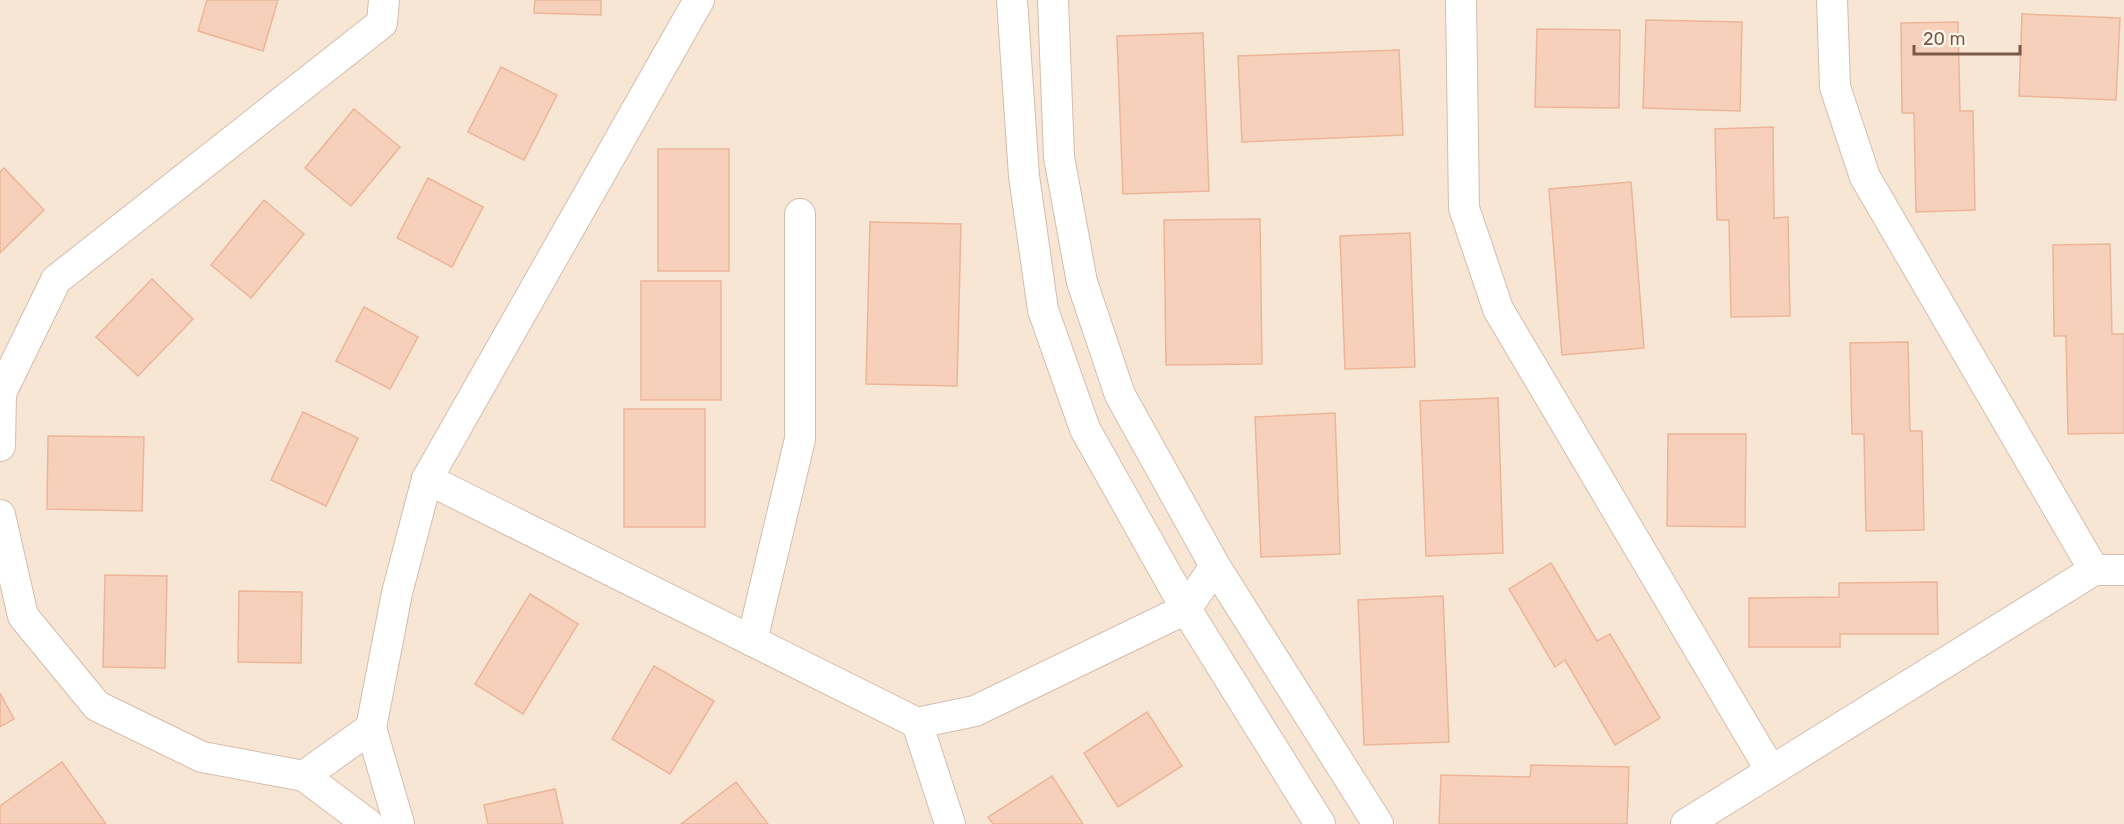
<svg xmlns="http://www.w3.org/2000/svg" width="2124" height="824" font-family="Rubik,sans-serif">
  <rect width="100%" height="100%" fill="#fff4e7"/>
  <rect fill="#f7e6d4" x="0" y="0" width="2124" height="824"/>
  <g fill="#f7d0bb" stroke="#ecb599" stroke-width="1.5">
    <path d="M207,0h71l-15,51 -65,-20z"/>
    <path d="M535,0h66v15l-67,-2z"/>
    <path d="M2022,14l98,4 -4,82 -97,-4z"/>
    <path d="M1646,20l96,2 -2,89 -97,-3z"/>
    <path d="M1958,22l2,89h13l2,99 -59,2 -2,-99h-12l-1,-90z"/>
    <path d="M1537,29l83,1 -1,78 -84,-1z"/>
    <path d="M1203,33l6,158 -86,3 -6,-158z"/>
    <path d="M1399,50l4,85 -161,7 -4,-86z"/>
    <path d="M501,67l56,28 -33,65 -56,-28z"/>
    <path d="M354,109l46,38 -49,59 -46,-38z"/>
    <path d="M1773,127l1,91 14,-1 2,99 -59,1 -2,-97h-12l-2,-91z"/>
    <rect x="658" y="149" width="71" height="122"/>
    <path d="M4,168l40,42 -44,43v-81z"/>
    <path d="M428,178l55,29 -31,60 -55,-29z"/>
    <path d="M1631,182l13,166 -82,7 -13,-166z"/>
    <path d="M264,200l40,34 -53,64 -40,-33z"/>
    <path d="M1260,219l2,145 -96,1 -2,-145z"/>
    <path d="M870,222l91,2 -4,162 -91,-2z"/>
    <path d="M1410,233l5,134 -70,2 -5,-133z"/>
    <path d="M2110,244l2,90h12v99l-56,1 -2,-98h-12l-1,-91z"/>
    <path d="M152,279l41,40 -55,57 -42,-39z"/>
    <rect x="641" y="281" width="80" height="119"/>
    <path d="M364,307l54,30 -28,52 -54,-28z"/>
    <path d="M1908,342l2,89h12l2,99 -58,1 -2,-97h-12l-2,-91z"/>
    <path d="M1498,398l5,155 -77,3 -6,-155z"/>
    <rect x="624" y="409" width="81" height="118"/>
    <path d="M303,412l55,26 -32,68 -55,-26z"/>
    <path d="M1335,413l5,141 -79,3 -6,-140z"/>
    <path d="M1668,434h78l-1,93 -78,-1z"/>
    <path d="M48,436l96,1 -2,74 -95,-2z"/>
    <path d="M1551,563l46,78 13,-7 50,84 -45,27 -50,-85 -10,7 -46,-78z"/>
    <path d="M105,575l62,1 -2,92 -62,-1z"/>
    <path d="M1937,582l1,52h-98v13h-91v-49l90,-1v-14z"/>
    <path d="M239,591l63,1 -1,71 -63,-1z"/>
    <path d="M530,594l48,30 -55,90 -48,-30z"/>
    <path d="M1443,596l6,146 -85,3 -6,-145z"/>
    <path d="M654,666l60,35 -44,73 -58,-35z"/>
    <path d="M0,693l14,26 -14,8z"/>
    <path d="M1147,712l35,54 -64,41 -34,-54z"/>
    <path d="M62,762l44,62h-106v-18z"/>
    <path d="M1531,765l98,2 -2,57h-188l2,-49 89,2z"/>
    <path d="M1052,776l31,48h-90l-5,-7z"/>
    <path d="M736,782l32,42h-87z"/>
    <path d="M555,789l8,35h-75l-4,-19z"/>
  </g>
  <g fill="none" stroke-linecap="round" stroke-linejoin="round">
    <defs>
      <g id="minor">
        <path d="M1012,0l12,176 19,134 42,119 101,180 134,215"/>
        <path d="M1053,0l6,157 23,125 38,113 95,171 163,258"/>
        <path d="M1461,0l3,208 34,101 273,462"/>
        <path d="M1832,0l3,87 30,90 229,393"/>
        <path d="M0,446l1,-53 55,-113 326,-257 2,-23"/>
        <path d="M427,479l490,244 58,-12 211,-102 29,-43"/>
        <path d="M0,515l23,101 74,90 105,51 102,19 67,-48 26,-135 30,-114 272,-479"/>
        <path d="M752,641l48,-202v-225"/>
        <path d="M917,723l33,101"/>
        <path d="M371,728l28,96"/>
        <path d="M304,776l64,48"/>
        <path d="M1686,824l408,-254h30"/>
      </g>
    </defs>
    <use href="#minor" stroke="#d5bdad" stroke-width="32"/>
    <use href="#minor" stroke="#fff" stroke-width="30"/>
  </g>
  <path d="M1914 45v9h106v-9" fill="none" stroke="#7c5847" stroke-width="3"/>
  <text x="1923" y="45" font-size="18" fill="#7c5847" stroke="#fff8ef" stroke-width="4.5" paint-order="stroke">20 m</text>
</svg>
